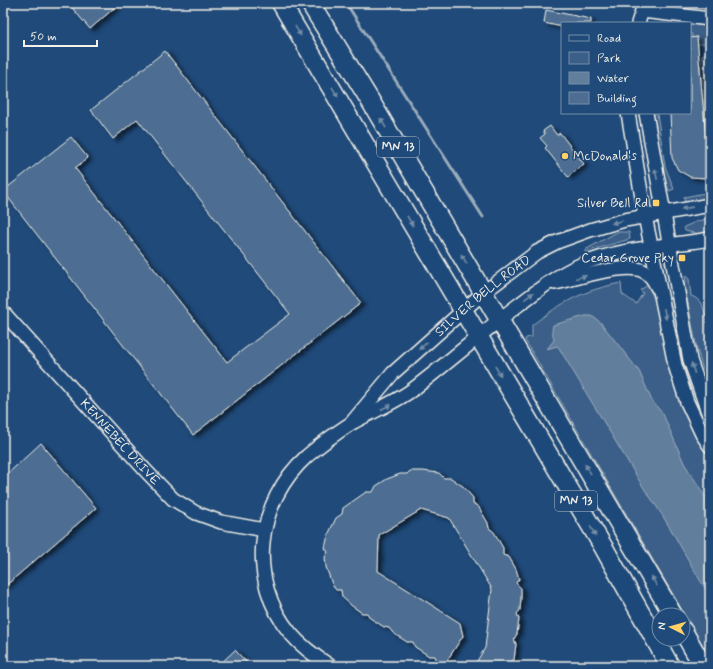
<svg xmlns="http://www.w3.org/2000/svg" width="713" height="669" font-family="Mynerve,sans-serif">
  <defs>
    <filter id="shadow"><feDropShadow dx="4" dy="2.5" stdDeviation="2" flood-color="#0009"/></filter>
  </defs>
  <rect width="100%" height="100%" fill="#1f4a7a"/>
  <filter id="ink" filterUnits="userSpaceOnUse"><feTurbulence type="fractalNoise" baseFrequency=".025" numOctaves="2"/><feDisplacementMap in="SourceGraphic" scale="8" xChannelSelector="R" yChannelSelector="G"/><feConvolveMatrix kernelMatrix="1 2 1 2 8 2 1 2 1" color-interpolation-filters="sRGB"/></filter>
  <g filter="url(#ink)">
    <g fill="#3a5f88" stroke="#97a8b8">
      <path d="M661,3h49v10l-48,-6z"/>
      <path d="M690,24l20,2v18h-12l-1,-7 -5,1v-4h-2z"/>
      <path d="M710,53v60l-4,3 -2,-8v-20l-4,-18 2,-15z"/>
      <path d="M652,113h5l8,53 9,23 -5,2 -8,-24z"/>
      <path d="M710,192v7l-25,4 -1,-6z"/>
      <path d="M710,218v15l-10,1 -15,-3 -1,-4 14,-6z"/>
      <path d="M617,232h12l1,7 -45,13v-2z"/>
      <path d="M685,275l4,4 2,17c16,4 16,30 19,42v56l-13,-45 -13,-66 2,-1z"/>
      <path d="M621,283l1,11 14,10 7,-11 -3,-3 8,-5 12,27 44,133 6,10v203l-185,-318 1,-2 6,-1v-12c30,-23 52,-35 89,-42z"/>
    </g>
    <path fill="#627e9d" stroke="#9cacbb" d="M585,316h7l9,7 38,48 13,30 11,13 21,49 26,41v92c-23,-35 -40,-73 -65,-106l-86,-142 -2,-2 -10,3 7,-9 -2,-10 1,-5z"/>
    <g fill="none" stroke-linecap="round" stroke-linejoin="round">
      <path stroke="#9cacbb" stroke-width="3" d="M346,3l137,214"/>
    </g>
    <g fill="#4d6e92" stroke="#f4f1e8" filter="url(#shadow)">
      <path d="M68,3h52l-30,26z"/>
      <path d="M546,10l45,9v4h-29v4l-18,-4z"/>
      <path d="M697,37l9,101 4,-4v44h-3l-17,-1 -12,-7 -6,-12 -2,-45h20v-75z"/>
      <path d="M165,51l196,252 -168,132 -190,-244 68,-54 17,21 -13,10 152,194 63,-48 -153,-195 -24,20 -22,-29z"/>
      <path d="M550,126l7,9 3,-2 24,31 -16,13 -23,-29 2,-2 -7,-8 5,-4 -2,-3z"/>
      <path d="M41,443l55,65 -93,80v-110z"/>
      <path d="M410,471h13l16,2 5,5h7l13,9 9,11v6l5,2 10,17 1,5 5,4 9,16v7l6,2 7,12 3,10 -3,4 5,5v10l-1,12 -3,4 2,5 -2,15 -3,5 2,5 -2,16 -3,1v5h-37l11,-18 7,-59 -43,-71 -28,-8 -42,25 -1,36 82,52 3,13 -17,26 -9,-1 -2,-5h-6l-14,-9 -2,-5h-6l-14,-9 -4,-5 -5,-1 -14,-9 -3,-5h-5l-10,-7 -10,-9 -1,-7h-5l-4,-6 -6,-17 -1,-10 3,-5 -3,-4 3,-13 8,-17 6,-4 1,-6 23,-16h7l3,-6 11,-7 13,-5h7z"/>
      <path d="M235,650l15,16h-32z"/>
    </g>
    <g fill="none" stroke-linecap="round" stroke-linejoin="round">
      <defs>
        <g id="minor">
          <path d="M642,11l68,8"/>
          <path d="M638,23l4,-12"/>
          <path d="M628,113l17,103 30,149 12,37 15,32 8,12"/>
          <path d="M646,113l44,247 20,58"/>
          <path d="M555,283c19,-4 71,-21 88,-12 7,3 11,9 14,16"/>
          <path id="s1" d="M3,312l143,159 27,28 23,14 25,9 43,8"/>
          <path id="s2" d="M353,421l40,-48 90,-80 54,-41 20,-10 33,-12 35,-10 85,-15"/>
          <path d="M330,666c-14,-9 -28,-19 -39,-32 -45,-54 -35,-132 16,-178 13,-11 29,-23 43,-32 22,-13 46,-21 66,-37 34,-26 67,-55 101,-81 20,-15 40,-31 63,-41 39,-17 88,-19 130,-26"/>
        </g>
        <g id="highway">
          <path d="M281,3l323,545 66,118"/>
          <path d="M310,3l61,99 302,513"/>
          <path d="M683,631l20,35"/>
        </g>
      </defs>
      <use href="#minor" stroke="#f4f1e8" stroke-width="16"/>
      <use href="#highway" stroke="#f4f1e8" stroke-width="21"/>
      <use href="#minor" stroke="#1f4a7a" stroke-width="13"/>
      <use href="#highway" stroke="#1f4a7a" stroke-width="18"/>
    </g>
    <defs><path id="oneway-solid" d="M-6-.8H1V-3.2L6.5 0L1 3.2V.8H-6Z"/></defs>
    <g fill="#748da6">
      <use href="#oneway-solid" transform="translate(298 31) rotate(58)"/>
      <use href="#oneway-solid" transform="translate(335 92) rotate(60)"/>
      <use href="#oneway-solid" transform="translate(383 123) rotate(-121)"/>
      <use href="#oneway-solid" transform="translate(656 174) rotate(-102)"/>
      <use href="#oneway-solid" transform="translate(687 208) rotate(172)"/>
      <use href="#oneway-solid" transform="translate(410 221) rotate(60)"/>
      <use href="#oneway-solid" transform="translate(617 222) rotate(165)"/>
      <use href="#oneway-solid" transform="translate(464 259) rotate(-121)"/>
      <use href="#oneway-solid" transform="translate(581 277) rotate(-14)"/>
      <use href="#oneway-solid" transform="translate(529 296) rotate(-38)"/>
      <use href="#oneway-solid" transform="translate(665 314) rotate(78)"/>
      <use href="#oneway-solid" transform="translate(423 346) rotate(138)"/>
      <use href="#oneway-solid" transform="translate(693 368) rotate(-106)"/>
      <use href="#oneway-solid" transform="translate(498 371) rotate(59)"/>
      <use href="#oneway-solid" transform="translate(386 407) rotate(-27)"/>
      <use href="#oneway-solid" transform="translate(588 469) rotate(-121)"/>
      <use href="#oneway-solid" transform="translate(593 531) rotate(60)"/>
      <use href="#oneway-solid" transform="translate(654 581) rotate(-120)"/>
    </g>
  </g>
  <g fill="#ffd166" stroke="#1f4a7a" stroke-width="1.5">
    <circle cx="565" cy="156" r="4"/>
    <rect x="652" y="199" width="8" height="8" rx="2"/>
    <rect x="678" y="254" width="8" height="8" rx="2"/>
  </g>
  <g text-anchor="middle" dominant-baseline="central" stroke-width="3" stroke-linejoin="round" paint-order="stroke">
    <g fill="#1f4a7a" stroke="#b4bfc7" stroke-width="1">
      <rect x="377" y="137" width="42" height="20" rx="3"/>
      <rect x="555" y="491" width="42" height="20" rx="3"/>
    </g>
    <g font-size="12" font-weight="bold" fill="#f4f1e8">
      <text x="398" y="147">MN 13</text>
      <text x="576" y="501">MN 13</text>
    </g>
    <g font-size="13" fill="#f4f1e8" stroke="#1f4a7a" text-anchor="end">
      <text x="573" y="156" text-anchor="start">McDonald's</text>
      <text x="648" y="203">Silver Bell Rd</text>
      <text x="674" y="258">Cedar Grove Pky</text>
    </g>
    <g font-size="13" fill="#f4f1e8" stroke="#1f4a7a">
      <text stroke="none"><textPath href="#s2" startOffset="181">SILVER BELL ROAD</textPath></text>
      <text stroke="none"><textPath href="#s1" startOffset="175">KENNEBEC DRIVE</textPath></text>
    </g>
  </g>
  <rect width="713" height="669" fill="none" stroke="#1f4a7a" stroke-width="16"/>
  <rect x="8" y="8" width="697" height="653" fill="none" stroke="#f4f1e8" stroke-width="1.5" filter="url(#ink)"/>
  <rect x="561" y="22" width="130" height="92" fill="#1f4a7a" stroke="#748da6"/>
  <rect x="569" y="35" width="20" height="6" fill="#1f4a7a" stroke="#748da6"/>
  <text x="597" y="42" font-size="12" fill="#f4f1e8">Road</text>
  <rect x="569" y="52" width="20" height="12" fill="#3a5f88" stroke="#748da6"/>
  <text x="597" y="62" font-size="12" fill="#f4f1e8">Park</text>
  <rect x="569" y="72" width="20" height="12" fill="#627e9d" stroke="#748da6"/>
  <text x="597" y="82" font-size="12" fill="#f4f1e8">Water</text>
  <rect x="569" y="92" width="20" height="12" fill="#4d6e92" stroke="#748da6"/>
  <text x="597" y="102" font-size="12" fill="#f4f1e8">Building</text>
  <g transform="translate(671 627) rotate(276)"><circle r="19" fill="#1f4a7a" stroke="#748da6"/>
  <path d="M0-3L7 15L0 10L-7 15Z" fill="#ffd166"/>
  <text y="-6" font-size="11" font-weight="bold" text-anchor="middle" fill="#f4f1e8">N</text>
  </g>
  <path d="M24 40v6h73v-6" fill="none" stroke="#f4f1e8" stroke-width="2"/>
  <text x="30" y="40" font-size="12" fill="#f4f1e8" stroke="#1f4a7a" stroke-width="3" paint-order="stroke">50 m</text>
</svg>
